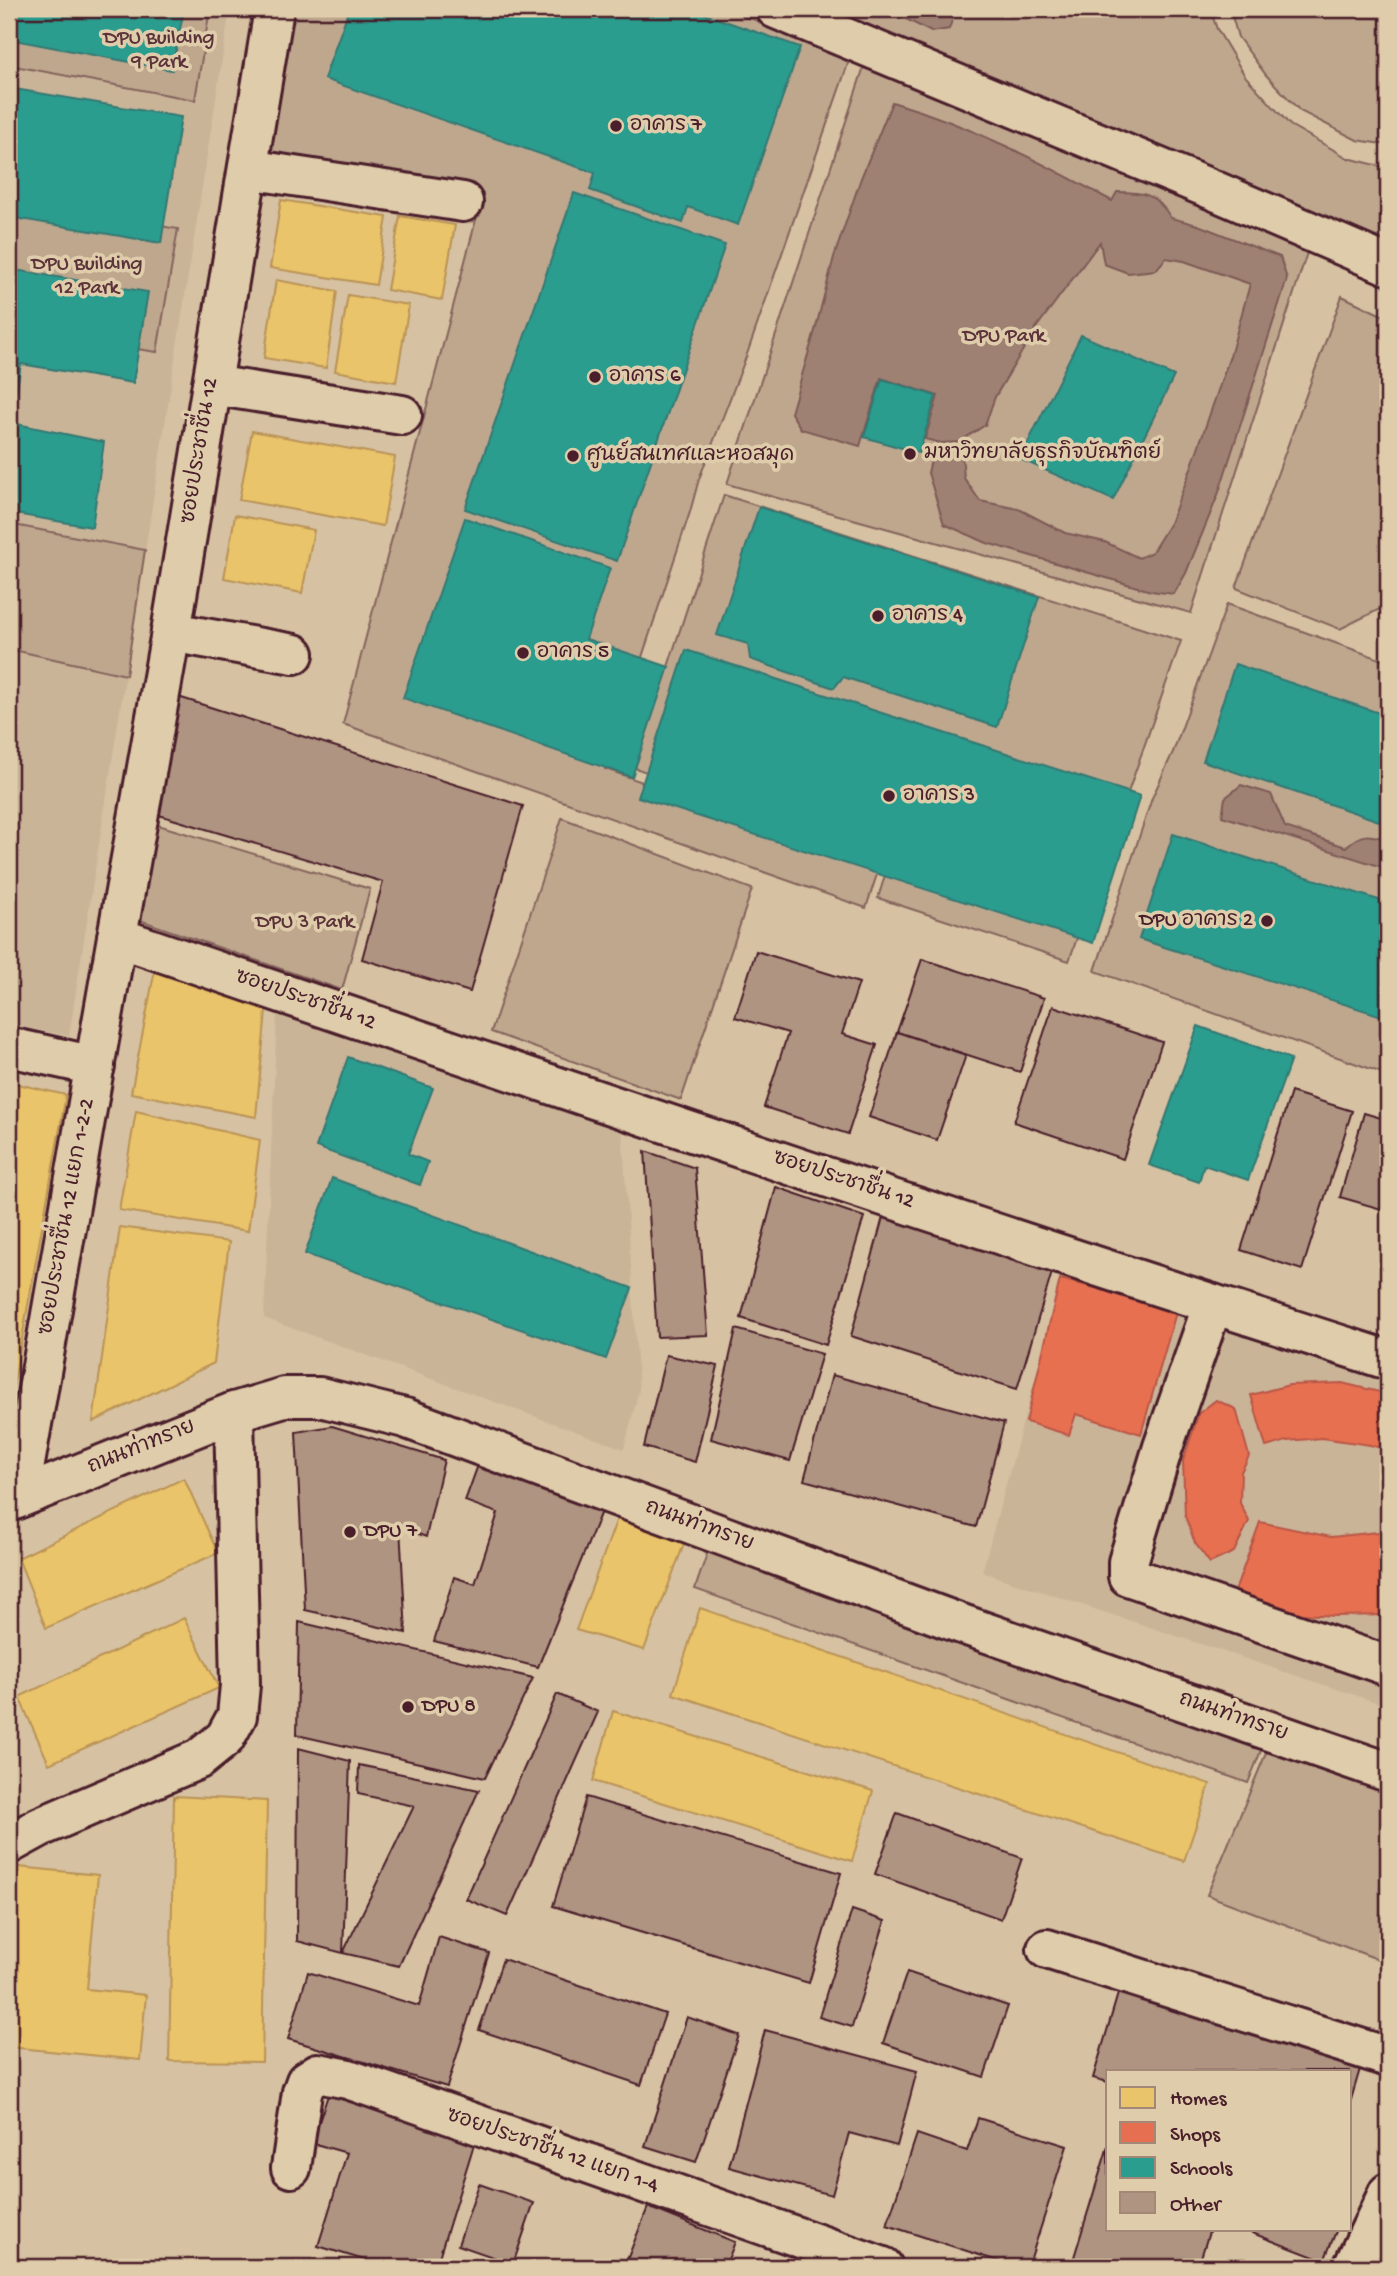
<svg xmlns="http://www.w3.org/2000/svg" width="1397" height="2276" font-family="'Gochi Hand','Playpen Sans Thai',sans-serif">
  <rect width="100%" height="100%" fill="#d6c2a2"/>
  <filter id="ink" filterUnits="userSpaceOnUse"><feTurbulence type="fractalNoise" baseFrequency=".0143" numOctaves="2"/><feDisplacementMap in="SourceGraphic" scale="14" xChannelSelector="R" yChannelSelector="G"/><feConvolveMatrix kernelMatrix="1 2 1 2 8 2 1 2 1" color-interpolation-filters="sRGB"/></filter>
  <g filter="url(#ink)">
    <g fill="#cab498">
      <path d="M9,9h221l-161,1027 -60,-11z"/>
      <path d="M277,1013l345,112 17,265 -15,59 -360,-131z"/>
      <path d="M1064,1273l324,105v328l-406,-134z"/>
    </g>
    <g fill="#bfa78e" stroke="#84635c" stroke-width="2">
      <path d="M9,9h201l-15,91 -186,-35z"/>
      <path d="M280,9h445l126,46 -105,302 -47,122 -9,33 -85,257 275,96 -14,43 -523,-184 140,-531 -226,-38z"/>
      <path d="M784,9h426l7,20 28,47 45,49 58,33 40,10v96l-75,-30 -122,379 -464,-129 143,-436z"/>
      <path d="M1230,9h158v136l-31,-5 -57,-29 -34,-36 -28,-38z"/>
      <path d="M9,200l169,29 -21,123 -148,-23z"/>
      <path d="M1342,296l46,22v272l-6,18 -42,21 -104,-41z"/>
      <path d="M724,495l457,146 -112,320 -191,-63 12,-39 -255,-91z"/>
      <path d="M9,524l136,26 -19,125 -117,-26z"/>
      <path d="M1227,604l161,58v413l-293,-104 57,-173 21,-46z"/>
      <path d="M562,818l190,71 -71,211 -190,-68z"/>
      <path d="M148,822l222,67 -28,101 -211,-73z"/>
      <path d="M710,1545l556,193 -18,45 -553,-194z"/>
      <path d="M1271,1741l117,41v181l-181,-68z"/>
    </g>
    <g fill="#9f8173" stroke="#7d5a56" stroke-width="2">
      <path d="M887,9h69l-7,20 -18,3z"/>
      <path d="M892,102c78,23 149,60 220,99l5,-9c26,0 39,1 54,26l27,7 82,32 7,22 -69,216 -32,78 -12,21 -23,-3 -164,-48 -43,-19 -16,-51 6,-26 28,6 2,25 16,23 39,8 46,24 40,9 34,16 13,-6 18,-29 19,-49 42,-121 19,-69 -66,-23 -18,-3 -10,12 -28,3 -24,-9 -4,-22 -64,86 -41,69 -10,28 -26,17 -18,1 -16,-4 13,-43 -57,-18 -21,68 -59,-17 -10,-16 25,-86 18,-70 27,-79z"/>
      <path d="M1241,785l30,9 14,33 61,20c15,-15 23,-13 42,-7v29l-166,-53 3,-18z"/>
      <path d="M1388,2220v47h-22z"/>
    </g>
    <g fill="#e9c46a" stroke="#b99257" stroke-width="2">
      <path d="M281,200l106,17 -11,68 -106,-17z"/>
      <path d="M400,216l55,9 -13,75 -55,-10z"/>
      <path d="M276,280l61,11 -11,77 -62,-10z"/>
      <path d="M348,295l61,10 -13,77 -61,-11z"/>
      <path d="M252,431l143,26 -12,69 -144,-26z"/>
      <path d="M235,515l79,15 -12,63 -78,-15z"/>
      <path d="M157,959l110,41 -11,117 -125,-24z"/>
      <path d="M9,1082l57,13 -57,315z"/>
      <path d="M136,1111l124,29 -12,91 -129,-21z"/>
      <path d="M120,1227l109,15 -15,121 -121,59z"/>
      <path d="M184,1478l34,75 -172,75 -28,-70z"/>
      <path d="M618,1516l67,25 -41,109 -68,-20z"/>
      <path d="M700,1608l510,176 -26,77 -511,-167z"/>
      <path d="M184,1618l35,70 -170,76 -30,-67z"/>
      <path d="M613,1711l260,80 -21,70 -259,-80z"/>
      <path d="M174,1796l93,5 -5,261 -93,-1z"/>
      <path d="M9,1866l89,9 -11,114 59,6 -6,65 -131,-13z"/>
    </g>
    <g fill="#e76f51" stroke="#b85746" stroke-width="2">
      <path d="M1060,1279l117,30 -36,125 -65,-20 -7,21 -43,-13z"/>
      <path d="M1342,1383l46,11v56l-18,-5 -48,-7 -35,3 -21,6 -15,-52 38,-10z"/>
      <path d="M1216,1400l20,9 13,47 -8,16 -1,31 9,18 -15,31 -24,11 -15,-20 -10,-27 -2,-55 16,-48z"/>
      <path d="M1260,1522l71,15 47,-5 10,-3v86l-51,1 -36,-2 -37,-9 -29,-14z"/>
    </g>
    <g fill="#2a9d8f" stroke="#347771" stroke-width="2">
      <path d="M9,9h175l-12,61 -163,-31z"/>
      <path d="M349,9h341l110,38 -62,178 -50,-18 -5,16 -93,-33 5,-17 -271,-94z"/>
      <path d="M9,88l172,29 -20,126 -152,-26z"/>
      <path d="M574,193l151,52 -108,316 -152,-52z"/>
      <path d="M9,269l139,23 -15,91 -112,-19 -8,50h-4z"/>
      <path d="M1081,335l93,41 -61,124 -93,-41z"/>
      <path d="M882,379l54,17 -17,57 -55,-16z"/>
      <path d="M17,424l87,18 -12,85 -83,-14v-45h2z"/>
      <path d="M759,507l280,90 -42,130 -154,-50 -9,11 -84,-29 -2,-15 -31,-9z"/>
      <path d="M465,518l145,50 -24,71 83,28 -37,110 -229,-79z"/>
      <path d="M686,650l454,146 -47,147 -455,-146z"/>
      <path d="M1235,664l153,52v108l-185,-63z"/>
      <path d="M1173,834l215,69v115l-249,-79z"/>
      <path d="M1198,1026l93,33 -43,121 -44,-15 -5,17 -50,-17z"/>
      <path d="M348,1057l85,31 -25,66 20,8 -8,23 -104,-38z"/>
      <path d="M332,1178l300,110 -26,71 -301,-105z"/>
    </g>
    <g fill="#af9481" stroke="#4a1f2b" stroke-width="2">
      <path d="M172,695l351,111 -53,186 -108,-33 21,-77 -234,-70z"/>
      <path d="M756,951l103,32 -17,51 35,11 -29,89 -84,-27 24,-74 -53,-16z"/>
      <path d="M922,959l122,39 -24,74 -123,-40z"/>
      <path d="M1053,1006l109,36 -39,117 -109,-37z"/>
      <path d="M897,1032l69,23 -29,85 -68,-23z"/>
      <path d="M1291,1092l61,19 -50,159 -61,-20z"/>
      <path d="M1364,1113l24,7v91l-48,-14z"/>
      <path d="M645,1151l50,17 13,167 -51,2z"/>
      <path d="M776,1187l88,30 -38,128 -85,-27z"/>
      <path d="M883,1217l170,52 -36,120 -166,-53z"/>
      <path d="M736,1329l86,25 -32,107 -79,-22z"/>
      <path d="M666,1355l52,11 -23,96 -51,-15z"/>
      <path d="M832,1375l172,48 -28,104 -172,-47z"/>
      <path d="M332,1426l112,34 -18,77 -26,-10 6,106 -101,-23 -9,-178z"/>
      <path d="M478,1465l124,44 -64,158 -104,-26 20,-64 21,7 23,-71 -33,-12z"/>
      <path d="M299,1622l234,56 -48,100 -188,-43z"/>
      <path d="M557,1694l41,18 -91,204 -41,-17z"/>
      <path d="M298,1748l52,13 -7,192 -46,-12z"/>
      <path d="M359,1765l120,25 -80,176 -56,-13 71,-147 -56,-12z"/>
      <path d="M586,1797l255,76 -32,110 -256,-77z"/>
      <path d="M897,1813l125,45 -21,61 -126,-45z"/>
      <path d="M852,1910l33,11 -33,106 -33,-10z"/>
      <path d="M439,1937l50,16 -42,134 -159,-48 20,-67 111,34z"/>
      <path d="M503,1959l162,55 -24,71 -162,-55z"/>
      <path d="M907,1972l101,34 -24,71 -101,-34z"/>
      <path d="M1122,1980l243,72 -15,51v-32h-242v11l-15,-4z"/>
      <path d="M687,2017l52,18 -43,127 -51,-16z"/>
      <path d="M765,2030l152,41 -20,75 -48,-13 -17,62 -103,-28z"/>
      <path d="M328,2095l147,46 -39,126h-49l-69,-21 29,-93 -35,-10z"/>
      <path d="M978,2118l89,28 -39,121h-12l-129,-42 30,-91 50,17z"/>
      <path d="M1108,2146v83h102l-12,38h-127z"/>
      <path d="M479,2184l55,19 -21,61 -55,-19z"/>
      <path d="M648,2207l87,35 -10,25h-78l-20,-7z"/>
      <path d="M1242,2229h95l-13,32z"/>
      <path d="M804,2260l22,7h-25z"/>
      <path d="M1227,2261l16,6h-18z"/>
    </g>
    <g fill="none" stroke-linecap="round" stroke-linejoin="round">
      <defs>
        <g id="minor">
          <path d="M776,9l437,181 175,75"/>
          <path d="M248,169l215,33"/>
          <path d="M212,385l190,30"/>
          <path d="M171,632l123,22"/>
          <path d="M9,1047l86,19"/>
          <path d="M1213,1304l-50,143 -35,115v14l260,90"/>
          <path d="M19,1498l98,-561"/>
          <path d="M9,1502l225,-90 50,-15h36l85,21 551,204 432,150"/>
          <path d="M9,1844l31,-17 159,-68 26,-21 12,-22 3,-31 -6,-273"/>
          <path d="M1047,1949l341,108"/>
          <path d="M291,2168l11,-76 4,-11 12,-8 30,6 535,188"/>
          <path d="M1353,2267l35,-74"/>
        </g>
        <path id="major" d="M274,9l-103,623 -54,305c422,144 845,288 1271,423"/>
      </defs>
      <use href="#minor" stroke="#4a1f2b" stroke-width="44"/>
      <use href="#major" stroke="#4a1f2b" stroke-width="44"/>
      <use href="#minor" stroke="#dfccaa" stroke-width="38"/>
      <use href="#major" stroke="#dfccaa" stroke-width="38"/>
    </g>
  </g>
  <g fill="#4a1f2b" stroke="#dfccaa" stroke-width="2.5">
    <circle cx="616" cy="126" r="7"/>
    <circle cx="595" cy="377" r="7"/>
    <circle cx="910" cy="454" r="7"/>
    <circle cx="573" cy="456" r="7"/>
    <circle cx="878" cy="616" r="7"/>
    <circle cx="523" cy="653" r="7"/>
    <circle cx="889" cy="796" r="7"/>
    <circle cx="1267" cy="921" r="7"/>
    <circle cx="350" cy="1532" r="7"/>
    <circle cx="408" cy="1707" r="7"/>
  </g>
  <g text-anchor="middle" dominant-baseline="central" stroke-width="7" stroke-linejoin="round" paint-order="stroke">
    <g font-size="21" fill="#5c333a" stroke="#dfccaa">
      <text x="159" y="39">DPU Building<tspan x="159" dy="24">9 Park</tspan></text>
      <text x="87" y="265">DPU Building<tspan x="87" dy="24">12 Park</tspan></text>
      <text x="1004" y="337">DPU Park</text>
      <text x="305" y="923">DPU 3 Park</text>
    </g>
    <g font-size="21" fill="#4a1f2b" stroke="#dfccaa" text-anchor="start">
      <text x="630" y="126">อาคาร 7</text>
      <text x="609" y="377">อาคาร 6</text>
      <text x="924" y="454">มหาวิทยาลัยธุรกิจบัณฑิตย์</text>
      <text x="587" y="456">ศูนย์สนเทศและหอสมุด</text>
      <text x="892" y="616">อาคาร 4</text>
      <text x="537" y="653">อาคาร 5</text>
      <text x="903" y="796">อาคาร 3</text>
      <text x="1253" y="921" text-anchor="end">DPU อาคาร 2</text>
      <text x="364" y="1532">DPU 7</text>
      <text x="422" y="1707">DPU 8</text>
    </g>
    <g font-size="21" fill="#4a1f2b" stroke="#dfccaa">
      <text transform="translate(201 451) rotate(-81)">ซอยประชาชื่น 12</text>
      <text transform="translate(305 1001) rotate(19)">ซอยประชาชื่น 12</text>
      <text transform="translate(843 1181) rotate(18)">ซอยประชาชื่น 12</text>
      <text transform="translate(68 1217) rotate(-80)">ซอยประชาชื่น 12 แยก 1-2-2</text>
      <text transform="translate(142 1448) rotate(-22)">ถนนท่าทราย</text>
      <text transform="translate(699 1527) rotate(20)">ถนนท่าทราย</text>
      <text transform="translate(1233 1718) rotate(19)">ถนนท่าทราย</text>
      <text transform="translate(552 2152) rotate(19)">ซอยประชาชื่น 12 แยก 1-4</text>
    </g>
  </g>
  <rect width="1397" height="2276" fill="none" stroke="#dfccaa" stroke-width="35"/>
  <rect x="18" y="18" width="1362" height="2241" fill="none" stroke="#4a1f2b" stroke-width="2.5" filter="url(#ink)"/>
  <rect x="1106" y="2070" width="245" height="161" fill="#dfccaa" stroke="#a38777" stroke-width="2"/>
  <rect x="1120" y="2087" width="35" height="21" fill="#e9c46a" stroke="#a38777" stroke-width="2"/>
  <text x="1170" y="2104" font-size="21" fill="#4a1f2b">Homes</text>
  <rect x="1120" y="2122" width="35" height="21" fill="#e76f51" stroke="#a38777" stroke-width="2"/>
  <text x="1170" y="2140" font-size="21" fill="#4a1f2b">Shops</text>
  <rect x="1120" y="2157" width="35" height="21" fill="#2a9d8f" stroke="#a38777" stroke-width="2"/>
  <text x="1170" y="2174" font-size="21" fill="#4a1f2b">Schools</text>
  <rect x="1120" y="2192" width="35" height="21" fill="#af9481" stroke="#a38777" stroke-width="2"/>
  <text x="1170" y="2210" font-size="21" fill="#4a1f2b">Other</text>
</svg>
